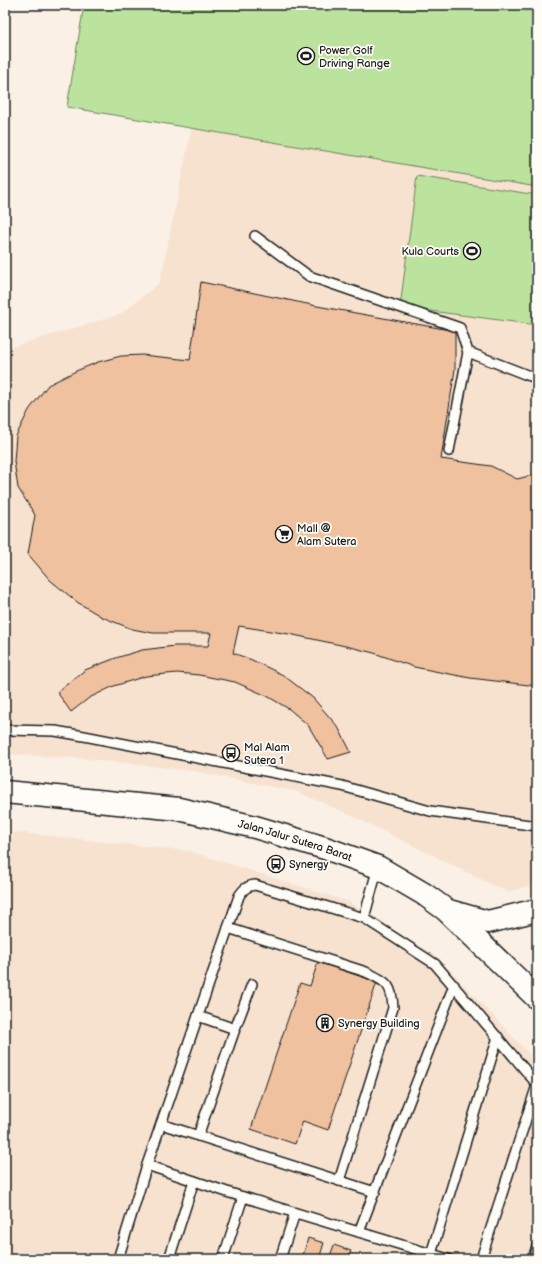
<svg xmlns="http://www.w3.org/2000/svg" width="542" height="1264" font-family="'Balsamiq Sans',sans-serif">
  <rect width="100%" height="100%" fill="#faf0e5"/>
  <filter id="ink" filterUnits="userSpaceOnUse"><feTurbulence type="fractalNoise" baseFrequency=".025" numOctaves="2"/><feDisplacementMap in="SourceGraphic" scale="8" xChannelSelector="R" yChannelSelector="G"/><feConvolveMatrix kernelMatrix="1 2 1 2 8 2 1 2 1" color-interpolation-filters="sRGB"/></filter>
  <g filter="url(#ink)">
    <g fill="#f7e2d0">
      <path d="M217,5h320v879l-30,8 -150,-74 -59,-26 -105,-21 -114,-13 -74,-4v-405l116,-35 39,-32z"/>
      <path d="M14,832l175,19 160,51 94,61 94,99v197h-532v-400z"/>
    </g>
    <g fill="#bbe39e" stroke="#6c805d">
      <path d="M84,5h453v182l-470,-80z"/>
      <path d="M417,176l120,19v130l-137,-18z"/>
    </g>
    <g fill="#efc19f" stroke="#1c1c1c">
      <path d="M201,282l116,24 138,25v38l-14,90 50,7 26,13 20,-5v212l-67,-8 -56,-11 -40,-14 -24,-6 -61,-13 -50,-8 -6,27 19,7 31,15 30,23 25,29 13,25 -23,7 -20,-34 -19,-16 -22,-13 -32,-14 -36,-7 -22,-2 -31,3 -32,10 -25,12 -18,14 -14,-20 28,-22 31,-12 26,-8 33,-4h33l3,-13h-58l-21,-4 -30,-12 -25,-15 -27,-22 -22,-26 7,-39 -17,-27 -4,-27 2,-25 13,-26 19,-25 28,-14 22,-9 23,-6 21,-1 48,5z"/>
      <path d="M318,962l59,20 -49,148 -25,-9 -8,23 -44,-15 49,-146 10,3z"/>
      <path d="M308,1238l16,5 -5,16h-17z"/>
      <path d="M334,1245l17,6 -3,8h-19z"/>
    </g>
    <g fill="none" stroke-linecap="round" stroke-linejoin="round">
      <defs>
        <g id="lane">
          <path d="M255,236l54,40 151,52 8,24 59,23 10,3"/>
          <path d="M449,451l19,-99"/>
          <path d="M5,730l50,1 29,5 258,50 88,25 107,15"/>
          <path d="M364,918l14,-51"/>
          <path d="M228,928l138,44c20,10 26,11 27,36l-54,173"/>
          <path d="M198,1016l37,13"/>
          <path d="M161,1124l214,68"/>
          <path d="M198,1136l37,-107 17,-45"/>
          <path d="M147,1165l83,28 218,66"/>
          <path d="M359,1232l95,-247"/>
          <path d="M431,1254l67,-217"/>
          <path d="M118,1259l29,-94 92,-269c4,-6 7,-10 16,-11l109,33 71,46 102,120"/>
          <path d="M169,1259l25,-78"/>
          <path d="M223,1259l20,-62"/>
          <path d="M280,1259l15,-46"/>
          <path d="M481,1259l56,-174"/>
          <path d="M533,1259l4,-13"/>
        </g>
        <g id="secondary">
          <path id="s1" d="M5,792l174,17 76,18 70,21 53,19 46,27 22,16 91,88"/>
          <path d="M449,911l39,11 49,-12"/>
        </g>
      </defs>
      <use href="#lane" stroke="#1c1c1c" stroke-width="12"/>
      <use href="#secondary" stroke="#1c1c1c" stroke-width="25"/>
      <use href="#lane" stroke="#fdfcf7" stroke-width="9"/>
      <use href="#secondary" stroke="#fdfcf7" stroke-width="22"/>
    </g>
  </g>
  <defs>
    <symbol id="stadium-ring" viewBox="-11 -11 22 22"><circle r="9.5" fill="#fdfcf7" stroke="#1c1c1c" stroke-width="1.5"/><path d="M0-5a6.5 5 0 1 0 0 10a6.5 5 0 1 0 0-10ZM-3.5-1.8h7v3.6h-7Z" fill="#1c1c1c"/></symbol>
    <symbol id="supermarket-ring" viewBox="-11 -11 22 22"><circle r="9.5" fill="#fdfcf7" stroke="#1c1c1c" stroke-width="1.5"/><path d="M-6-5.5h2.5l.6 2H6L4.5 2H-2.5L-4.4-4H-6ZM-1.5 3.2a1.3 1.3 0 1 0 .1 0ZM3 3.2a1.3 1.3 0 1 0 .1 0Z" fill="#1c1c1c"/></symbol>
    <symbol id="bus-ring" viewBox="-11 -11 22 22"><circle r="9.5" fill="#fdfcf7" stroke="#1c1c1c" stroke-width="1.5"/><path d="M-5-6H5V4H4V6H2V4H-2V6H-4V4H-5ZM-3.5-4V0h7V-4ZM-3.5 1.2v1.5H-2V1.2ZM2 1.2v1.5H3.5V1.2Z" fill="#1c1c1c"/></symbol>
    <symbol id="building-ring" viewBox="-11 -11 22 22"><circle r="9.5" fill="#fdfcf7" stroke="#1c1c1c" stroke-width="1.5"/><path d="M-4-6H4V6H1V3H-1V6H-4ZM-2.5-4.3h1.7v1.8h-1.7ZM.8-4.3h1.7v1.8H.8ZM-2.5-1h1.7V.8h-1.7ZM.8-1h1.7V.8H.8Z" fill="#1c1c1c"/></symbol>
  </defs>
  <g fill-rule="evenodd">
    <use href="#stadium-ring" x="296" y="46" width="20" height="20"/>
    <use href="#stadium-ring" x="462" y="241" width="20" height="20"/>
    <use href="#supermarket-ring" x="274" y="524" width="20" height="20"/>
    <use href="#bus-ring" x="221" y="743" width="20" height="20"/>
    <use href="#bus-ring" x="266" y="854" width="20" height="20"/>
    <use href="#building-ring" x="315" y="1013" width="20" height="20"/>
  </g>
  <g text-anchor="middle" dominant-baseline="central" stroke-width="3.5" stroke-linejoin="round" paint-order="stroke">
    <g font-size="11" fill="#1c1c1c" stroke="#fdfcf7" text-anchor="start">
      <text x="319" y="50">Power Golf<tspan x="319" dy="13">Driving Range</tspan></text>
      <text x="459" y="251" text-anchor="end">Kula Courts</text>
      <text x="297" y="528">Mall @<tspan x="297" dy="13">Alam Sutera</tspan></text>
      <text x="244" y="747">Mal Alam<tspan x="244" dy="13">Sutera 1</tspan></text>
      <text x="289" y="864">Synergy</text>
      <text x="338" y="1023">Synergy Building</text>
    </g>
    <g font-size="11" fill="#1c1c1c" stroke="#fdfcf7">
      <text stroke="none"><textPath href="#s1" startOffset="295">Jalan Jalur Sutera Barat</textPath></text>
    </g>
  </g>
  <rect width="542" height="1264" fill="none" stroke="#fdfcf7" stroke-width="20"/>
  <rect x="10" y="10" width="522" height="1244" fill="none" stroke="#1c1c1c" stroke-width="1.5" filter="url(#ink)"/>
</svg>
